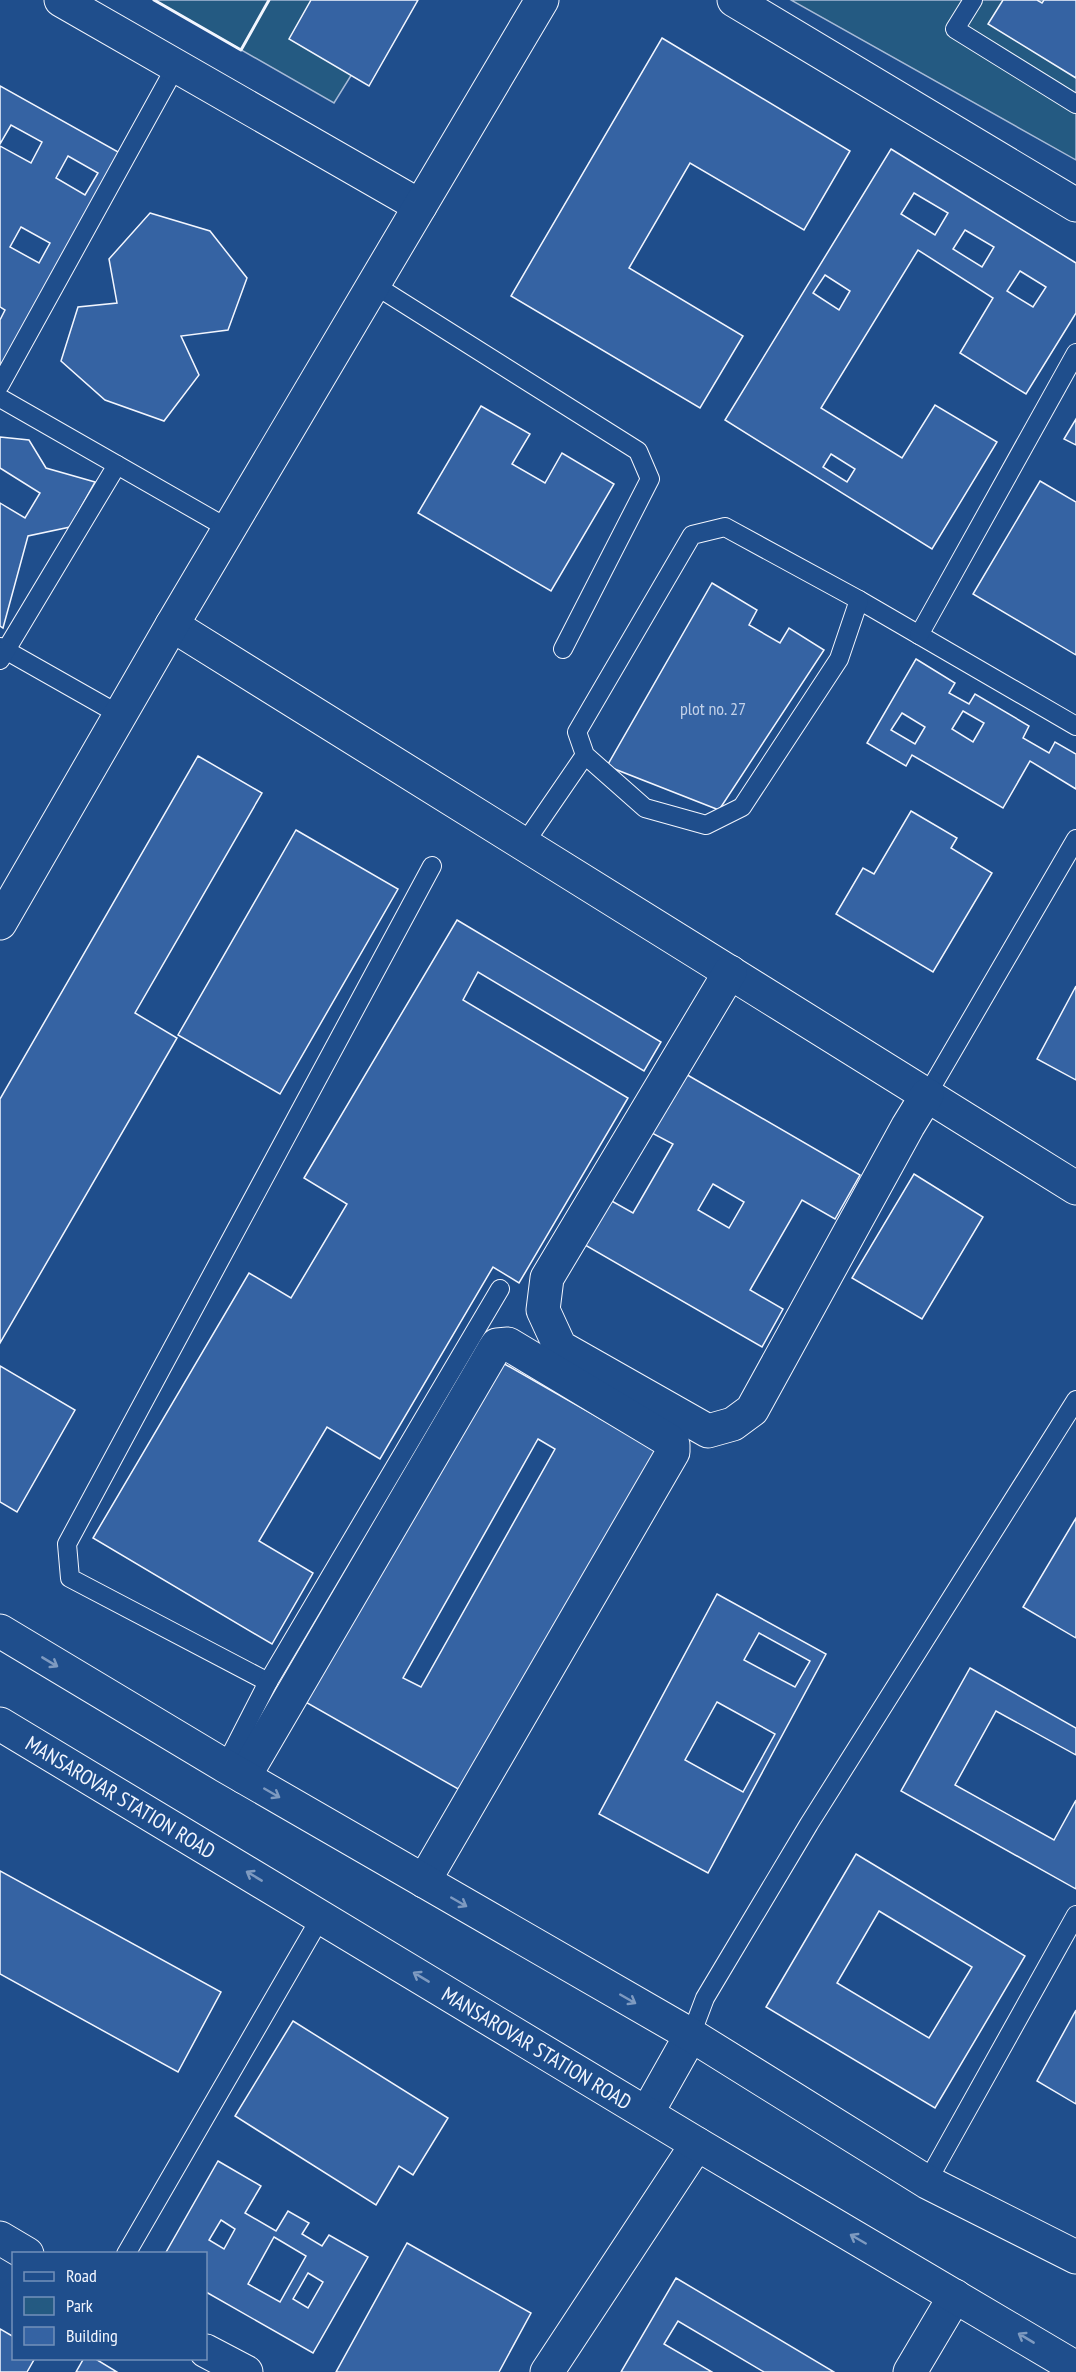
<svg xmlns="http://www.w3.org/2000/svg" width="1076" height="2372" font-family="'PT Sans Narrow',sans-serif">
  <rect width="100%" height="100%" fill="#1f4e8c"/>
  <g fill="#245a82" stroke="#a8bbd7" stroke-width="1.5">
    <path d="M154,0h244l-64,103z"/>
    <path d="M791,0h285v160z"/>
  </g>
  <g fill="#3563a3" stroke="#f2f6ff" stroke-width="1.5" fill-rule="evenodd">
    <path d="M311,0h107l-49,86 -80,-47z"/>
    <path d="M1003,0h34l5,3 2,-3h32v78l-88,-54z"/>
    <path d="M662,38l188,113 -46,79 -114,-67 -61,105 114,68 -43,72 -189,-112z"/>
    <path d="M0,86l120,67 -120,215v-48l5,-10 -5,-3v-161l31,17 11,-21 -31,-17 -11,19zM68,156l30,17 -13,22 -29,-17zM21,227l29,16 -11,20 -29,-16z"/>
    <path d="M891,149l185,114v50l-50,81 -66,-41 33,-55 -75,-48 -97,158 81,50 33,-53 62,37 -65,107 -207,-129zM914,193l34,20 -13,22 -34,-21zM965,230l29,17 -12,20 -29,-18zM1020,271l26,16 -13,20 -26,-16zM825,275l25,16 -11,19 -26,-17zM831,454l24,15 -8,13 -24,-15z"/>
    <path d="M150,213l60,18 37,47 -19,52 -47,6 18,39 -35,46 -59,-21 -44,-39 17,-54 39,-4 -8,-44z"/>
    <path d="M481,406l49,28 -18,30 33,19 17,-30 52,31 -63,107 -133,-78z"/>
    <path d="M1076,419v26l-12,-6z"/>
    <path d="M0,437l29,3 17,28 49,14 -25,45 -42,9 -25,92 -3,-2v-123l25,15 15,-25 -40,-25z"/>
    <path d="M1040,481l36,21v153l-103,-61z"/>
    <path d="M712,583l45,27 -8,15 31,18 9,-15 35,22 -105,160 -112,-44z"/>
    <path d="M916,659l39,24 -6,10 20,11 6,-10 54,32 -6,12 26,15 6,-11 21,12v35l-46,-28 -27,47 -91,-53 -6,11 -39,-23zM963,711l21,12 -11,19 -21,-13zM902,713l23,14 -10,17 -24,-14z"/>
    <path d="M198,756l64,37 -127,220 42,25 -177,305v-244z"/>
    <path d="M911,811l46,27 -6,10 41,25 -59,99 -97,-58 27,-46 11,6z"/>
    <path d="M296,830l102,59 -118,205 -102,-59z"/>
    <path d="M457,920l204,122 -17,29 -166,-99 -15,28 165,98 -109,185 -26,-16 -113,192 -53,-32 -68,114 54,32 -41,71 -179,-106 156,-265 42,25 56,-94 -43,-26z"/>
    <path d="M1076,986v94l-39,-21z"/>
    <path d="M684,1073l176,102 -25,44 -33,-19 -52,90 33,19 -21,38 -177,-102 25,-45 23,13 40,-69 -23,-12zM713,1184l31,18 -15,26 -31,-18z"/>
    <path d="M914,1174l69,43 -61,102 -70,-41z"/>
    <path d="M494,1358l165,94 -192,342 -165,-94zM538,1439l17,10 -134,238 -18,-9z"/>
    <path d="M0,1366l75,44 -58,102 -17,-10z"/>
    <path d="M1076,1518v120l-53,-31z"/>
    <path d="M717,1594l109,60 -118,219 -109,-59zM759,1633l51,28 -15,26 -51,-27zM717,1702l58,32 -32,58 -58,-32z"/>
    <path d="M970,1668l106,60v27l-80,-44 -41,74 99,55 22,-40v89l-175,-98z"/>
    <path d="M856,1854l169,102 -90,152 -169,-101zM879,1911l93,56 -43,71 -92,-55z"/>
    <path d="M0,1871l221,121 -43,80 -178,-98z"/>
    <path d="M1076,2010v94l-39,-23z"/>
    <path d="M293,2021l155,97 -35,57 -14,-9 -23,39 -141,-89z"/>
    <path d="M218,2161l43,25 -16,27 31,18 12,-20 21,12 -7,11 20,12 7,-11 39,22 -55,96 -107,-61v-38h-41zM221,2220l14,9 -11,20 -15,-9zM274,2237l32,19 -26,46 -32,-18zM308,2273l15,9 -15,26 -15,-9z"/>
    <path d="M407,2243l124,70 -32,59h-163z"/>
    <path d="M676,2278l158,94h-70l-86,-51 -14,23 48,28h-91z"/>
    <path d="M0,2329l14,8v21h21l-8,14h-27z"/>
    <path d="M84,2358h10l23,14h-41z"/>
  </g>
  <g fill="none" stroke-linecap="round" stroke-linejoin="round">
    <defs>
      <g id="lane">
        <path d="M973,0l-18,29 121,75"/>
        <path d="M373,284l265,167 12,28 -87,170"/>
        <path d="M0,385l176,-319"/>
        <path d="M0,398l229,131"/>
        <path d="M859,600l217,126"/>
        <path d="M919,635l157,-282"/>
        <path d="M0,647l120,68"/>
        <path d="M0,660l117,-195"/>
        <path d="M524,844l61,-89 60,53 61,17 36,-18 97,-148 20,-59 -134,-73 -33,8 -115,197 8,23"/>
        <path d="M927,1095l149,-256"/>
        <path d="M268,1682l-198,-104 -3,-34 365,-678"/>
        <path d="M225,1766l43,-84 232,-393"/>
        <path d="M691,2035l14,-37 104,-174 267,-424"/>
        <path d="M927,2182l149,-267"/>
        <path d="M126,2254l195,-337"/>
      </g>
      <g id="street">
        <path d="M61,0l359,206"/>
        <path d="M734,0l342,205"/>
        <path d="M172,625l904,563"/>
        <path d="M0,923l172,-298 370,-625"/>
        <path d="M730,972l-183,306 -4,32 17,37 148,84 25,-7 19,-14 156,-284 19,-31"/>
        <path d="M244,1777l249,-426 4,-6 11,-1 160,96 5,5v7l-249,429"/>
        <path d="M647,2113l44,-78"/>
        <path d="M0,2238l27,16"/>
        <path d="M206,2351l40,21"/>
        <path d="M547,2372l150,-228"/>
        <path d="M910,2372l45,-76"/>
      </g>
      <g id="secondary">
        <path d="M0,1631l225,135 466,269 236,147 149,75"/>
        <path id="s1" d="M0,1724l697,420 379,224"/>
      </g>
    </defs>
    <use href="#lane" stroke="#f2f6ff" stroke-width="20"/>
    <use href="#street" stroke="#f2f6ff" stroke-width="35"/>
    <use href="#secondary" stroke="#f2f6ff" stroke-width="35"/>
    <use href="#lane" stroke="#1f4e8c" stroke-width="18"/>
    <use href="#street" stroke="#1f4e8c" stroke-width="33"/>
    <use href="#secondary" stroke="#1f4e8c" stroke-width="33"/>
    <path stroke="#f2f6ff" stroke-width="3" d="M154,0l87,50 28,-50"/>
  </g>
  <defs><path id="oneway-shaft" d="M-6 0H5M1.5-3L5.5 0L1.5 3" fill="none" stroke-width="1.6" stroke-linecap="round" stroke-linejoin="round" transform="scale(1.5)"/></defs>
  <g stroke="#7e9ac0">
    <use href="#oneway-shaft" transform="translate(50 1662) rotate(31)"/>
    <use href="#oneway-shaft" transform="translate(272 1793) rotate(30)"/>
    <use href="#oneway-shaft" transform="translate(254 1876) rotate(-149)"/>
    <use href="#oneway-shaft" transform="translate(459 1902) rotate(30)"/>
    <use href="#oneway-shaft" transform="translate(421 1977) rotate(-149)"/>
    <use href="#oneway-shaft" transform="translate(628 1999) rotate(30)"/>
    <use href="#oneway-shaft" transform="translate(858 2239) rotate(-150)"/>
    <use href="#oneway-shaft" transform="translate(1026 2338) rotate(-149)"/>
  </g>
  <g text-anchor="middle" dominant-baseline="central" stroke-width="4.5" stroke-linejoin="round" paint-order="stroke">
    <g font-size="18" fill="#c3d1e8">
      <text x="713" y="708">plot no. 27</text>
    </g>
    <g font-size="21" fill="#f2f6ff" stroke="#1f4e8c">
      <text stroke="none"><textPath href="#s1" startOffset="141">MANSAROVAR STATION ROAD</textPath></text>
      <text stroke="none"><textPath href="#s1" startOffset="627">MANSAROVAR STATION ROAD</textPath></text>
    </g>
  </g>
  <rect x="12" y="2252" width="195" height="108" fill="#1f4e8c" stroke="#7391ba" stroke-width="1.5"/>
  <rect x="24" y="2272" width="30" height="9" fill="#1f4e8c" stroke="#7391ba" stroke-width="1.5"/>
  <text x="66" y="2282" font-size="18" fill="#f2f6ff">Road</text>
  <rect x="24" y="2297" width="30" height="18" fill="#245a82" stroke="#7391ba" stroke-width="1.5"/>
  <text x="66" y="2312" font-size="18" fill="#f2f6ff">Park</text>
  <rect x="24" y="2327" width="30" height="18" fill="#3563a3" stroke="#7391ba" stroke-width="1.5"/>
  <text x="66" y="2342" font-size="18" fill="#f2f6ff">Building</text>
</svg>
